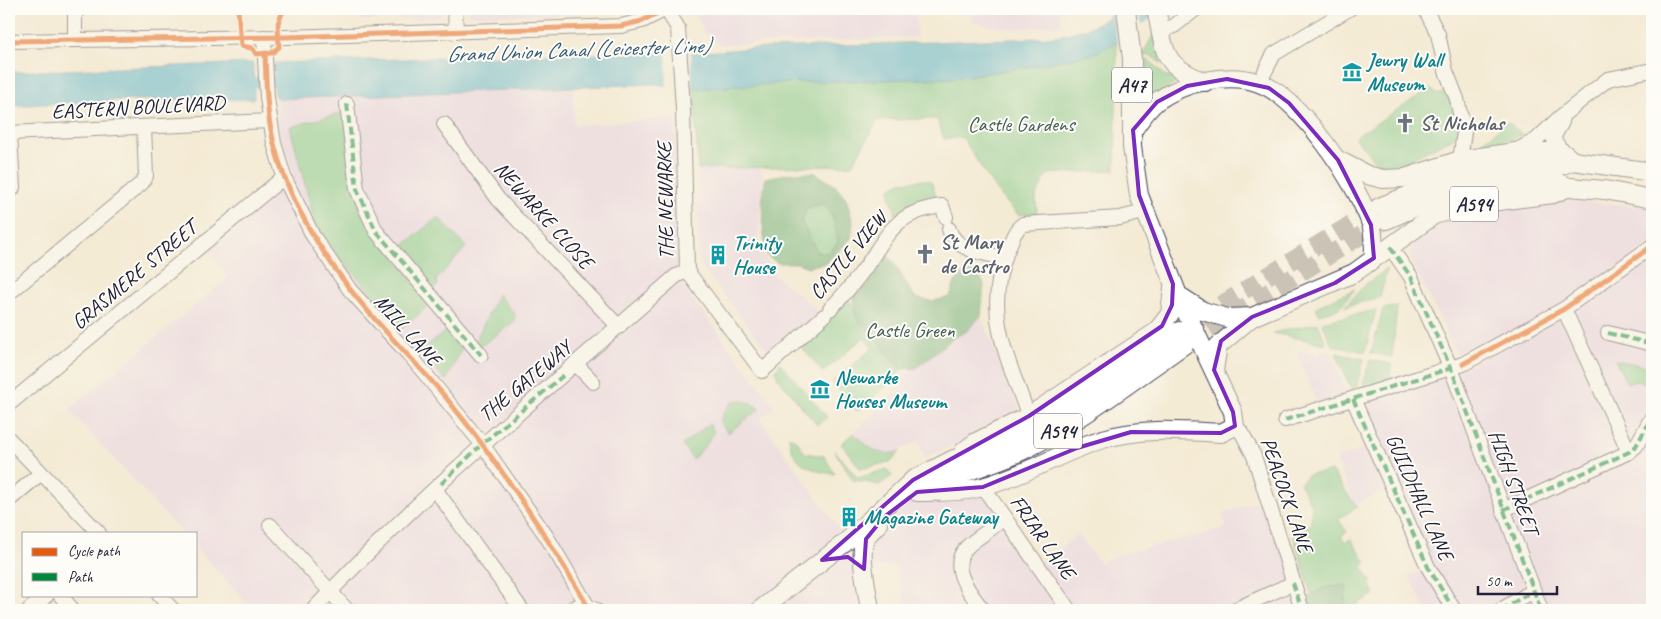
<svg xmlns="http://www.w3.org/2000/svg" width="1661" height="619" font-family="Caveat,sans-serif">
  <rect width="100%" height="100%" fill="#fdfcf7"/>
  <filter id="ink" filterUnits="userSpaceOnUse"><feTurbulence type="fractalNoise" baseFrequency=".02" numOctaves="2"/><feDisplacementMap in="SourceGraphic" scale="10" xChannelSelector="R" yChannelSelector="G"/><feConvolveMatrix kernelMatrix="1 2 1 2 8 2 1 2 1" color-interpolation-filters="sRGB"/></filter>
  <filter id="wash" filterUnits="userSpaceOnUse"><feTurbulence type="fractalNoise" baseFrequency=".0096" numOctaves="4" result="noise"/><feDisplacementMap in="SourceGraphic" scale="20" xChannelSelector="R" yChannelSelector="G"/><feGaussianBlur stdDeviation="1.12" result="paint"/><feColorMatrix in="noise" values="0 0 0 0 0 0 0 0 0 0 0 0 0 0 0 0 0 1.4 0 .05"/><feComposite in="paint" operator="in"/></filter>
  <g filter="url(#wash)">
    <rect width="100%" height="100%" fill="#f4ebd5"/>
    <g fill="#e8d2ee">
      <path d="M360,9h86l-6,8 -5,1 -74,2z"/>
      <path d="M465,9h175l-14,3 -92,3h-65z"/>
      <path d="M697,9h218l2,28 -198,8 -15,-13 -8,-19z"/>
      <path d="M973,9h86l2,16 -43,4 -29,-3 -18,-5z"/>
      <path d="M573,89l1,36 101,-7 2,146 5,21 93,122 -15,12 81,112 -9,8 26,34 5,37h-609l-58,-62v-15h-14l-113,-123 159,-132 -22,-33 80,-63 7,-9 -14,-41 -2,-34z"/>
      <path d="M762,168l-4,76 17,31 44,37 -41,37h-11l-68,-85 -1,-95z"/>
      <path d="M1558,200l83,6 11,3v34l-90,65 -57,31 -41,16 -7,-1 -44,-90 -3,-10 2,-11 13,-11 31,-16z"/>
      <path d="M1652,246v364h-226l-17,-34 20,-9 -40,-80 -34,18 -19,-45 37,-17 -20,-44 114,-32z"/>
      <path d="M981,316l40,97 -96,45 -7,-16 -28,13 -8,-1 -12,-6 -17,-15 50,-47 -5,-6 69,-49z"/>
      <path d="M1297,351l23,4 1,-4 9,1 17,41 -30,11z"/>
      <path d="M983,487l55,78 40,-31 22,29 18,-8 108,-27 -4,-14 45,-17 35,113h-394l-14,-45 -30,4 -1,-13 21,-39 33,-25z"/>
    </g>
    <g fill="#7cc989" stroke="#4f7662">
      <path d="M1154,33l8,31 -11,-8h-9z"/>
      <path d="M1117,42l-2,128 -68,4 -11,22 1,17 -19,2 -23,-26 -33,-52 -18,2 -7,-20 -59,1 -26,45 -154,4 -4,-80 106,-7 153,-4 73,-11 67,-13z"/>
      <path d="M1149,60l17,16 12,5 -40,30 -1,-49z"/>
      <path d="M1431,88l6,7 9,-3 14,37 -7,9 -59,30 -18,-5 -21,-26z"/>
      <path d="M348,111l12,100 70,93 -28,25 -85,-98 -27,-104z"/>
      <path d="M1508,122l15,13 -11,4 -30,3z"/>
      <path d="M926,180l6,3 5,17 -41,14 -6,-18v-7l11,-7z"/>
      <path d="M822,204c11,5 15,27 16,39l-11,10 -10,-1 -16,-31 6,-13z"/>
      <path d="M438,217l28,30 -30,33 2,5 -5,4 -36,-38z"/>
      <path d="M1387,269l-7,28 -36,10 22,-23z"/>
      <path d="M1355,289l-17,20 -19,5 -3,-7z"/>
      <path d="M498,294l17,21 -1,7 -33,24 -6,-4z"/>
      <path d="M847,298c8,10 9,21 17,31 11,14 25,27 37,40l-4,8 -40,34 -25,-29 41,-34 -9,-11 -41,35 -23,-27z"/>
      <path d="M1397,306l-5,51 -21,-4 12,-44z"/>
      <path d="M1376,310l-11,42 -33,-7 -10,-23z"/>
      <path d="M1318,323l8,21 -54,-11z"/>
      <path d="M449,328l15,16 -18,37 -25,-30z"/>
      <path d="M1336,353l28,6 -8,29 -5,1z"/>
      <path d="M1370,360l21,4 -1,18 -28,7z"/>
      <path d="M1615,360l36,7 -6,17 -7,-3 -11,2z"/>
      <path d="M780,363l47,54 -10,8 -39,-47 -2,-7z"/>
      <path d="M738,400l13,3 9,6 -32,24 -8,-11c4,-9 7,-19 18,-22z"/>
      <path d="M709,424l5,7 -8,14 -13,14 -11,-14z"/>
      <path d="M853,433c15,14 26,26 47,18l-10,11 -29,7 -20,-25z"/>
      <path d="M789,436l8,5 8,12 19,3 11,18c-24,-2 -45,-12 -46,-38z"/>
      <path d="M834,450l24,28 29,-9 5,7 -13,9 -26,-5z"/>
      <path d="M1331,471l26,36 -19,12 9,13 -6,4 4,6 6,-3 15,24 -4,4 10,15 -3,2 6,10 -29,16h-30l-23,-75 18,-11 1,-18 -12,-22 7,-9z"/>
    </g>
    <g fill="#65ad75" stroke="#446858" fill-rule="evenodd">
      <path d="M792,173h24l21,14 9,11 7,25 -2,16 -25,24 -18,4 -11,-4h-19l-11,-7c-4,-21 -8,-59 -1,-78zM822,204c11,5 15,27 16,39l-11,10 -10,-1 -16,-31 6,-13z"/>
      <path d="M888,256c11,12 17,28 28,42l17,3 17,-4 5,-15 9,-10 12,-1 8,13 -3,32 -14,15 -15,8 -36,29 -15,1 -45,-52 -4,-22 16,-10 11,-24z"/>
      <path d="M1347,585l-3,23 -6,2h-27l-4,-12 16,-10z"/>
    </g>
    <g fill="#4fb1ce" stroke="#386a84">
      <path d="M1117,9h46l-46,33 -24,12 -67,13 -73,11 -153,4 -106,7 -39,-5 -375,15 -5,-2 -1,-34 255,-8 163,-2 49,-4 298,-11c27,-3 59,-8 78,-29z"/>
      <path d="M253,63l1,36 -126,1 -119,6v-34z"/>
    </g>
    <g fill="#f4ebd5">
      <path d="M1113,9h24l3,13 4,4 -26,18 -7,-33z"/>
      <path d="M666,51h25l1,36 -25,1z"/>
    </g>
    <g fill="none" stroke-linecap="round" stroke-linejoin="round">
      <path stroke="#4fb1ce" stroke-width="11" d="M240,83l49,-2"/>
    </g>
  </g>
  <g filter="url(#ink)">
    <g fill="none" stroke-linecap="round" stroke-linejoin="round">
      <g stroke="#cac3b6" stroke-width="18" stroke-dasharray="18 9" stroke-linecap="butt">
        <path d="M1198,319l181,-112"/>
        <path d="M1186,343l197,-121"/>
      </g>
      <defs>
        <g id="minor">
          <path d="M75,9v30"/>
          <path d="M455,9l1,23"/>
          <path d="M666,9l12,19 5,81 4,162 75,100 62,-55"/>
          <path d="M1425,9l13,25 8,37 11,28 7,33 -4,28"/>
          <path d="M1161,31l13,-5 22,-17"/>
          <path d="M264,37l3,61 7,45 10,34 29,59 37,54 63,69 69,85 65,93 40,68"/>
          <path d="M9,41l277,-4 335,-11 21,-5 24,-12"/>
          <path d="M1259,83l15,-29 75,-45"/>
          <path d="M347,104l10,85 19,42 105,124"/>
          <path d="M444,124l54,75 121,128"/>
          <path d="M9,133l260,-12"/>
          <path d="M1515,151l21,-11 23,-22 49,-39 44,-9"/>
          <path d="M1562,152l-9,-14 9,-16"/>
          <path d="M9,192l4,-4 -3,-55"/>
          <path d="M949,229c6,22 37,25 56,29"/>
          <path d="M1390,247l21,30 43,99 87,234"/>
          <path d="M9,293l133,-110 4,-7 -2,-49"/>
          <path d="M830,309c13,-13 24,-26 35,-41 24,-35 30,-56 77,-62l4,11"/>
          <path d="M1564,309l65,143"/>
          <path d="M1608,333l44,11"/>
          <path d="M576,364l17,18"/>
          <path d="M1353,399l75,168 26,43"/>
          <path d="M9,404l275,-227"/>
          <path d="M1024,404c-19,-53 -39,-92 -18,-150 5,-11 7,-23 17,-30l97,-6 24,-6"/>
          <path d="M1285,420l178,-56 101,-55 88,-63"/>
          <path d="M1235,426l7,7 12,23 48,154"/>
          <path d="M9,439l90,94"/>
          <path d="M983,487l86,123"/>
          <path d="M435,489l87,121"/>
          <path d="M9,500l31,-26"/>
          <path d="M1503,510l126,-58 7,-6 16,-29"/>
          <path d="M270,525l77,85"/>
          <path d="M60,595l13,15"/>
          <path d="M159,595l14,15"/>
          <path d="M29,610l18,-15"/>
          <path d="M313,610c112,-121 239,-225 363,-334l11,-5"/>
          <path d="M570,610l12,-6 14,6"/>
          <path d="M983,610c-12,-16 -36,-43 -16,-63 11,-11 27,-18 37,-30"/>
          <path d="M1234,610l59,-27"/>
          <path d="M1501,610l32,-19"/>
        </g>
        <g id="major">
          <path d="M1126,9l6,50v88l7,48 39,100 25,16 24,7 25,-1 102,-44 80,-58 35,-10 84,-11 16,-7"/>
          <path d="M1156,9c10,44 4,55 49,73"/>
          <path d="M1133,130c7,-10 14,-21 24,-29 27,-19 71,-29 102,-18 41,14 99,102 112,141 3,10 3,24 3,34"/>
          <path d="M1338,160l29,15 16,4 22,-1 55,-18 55,-8h47l11,9"/>
          <path d="M1379,207l66,-26 19,-4 49,-8 44,-2 16,-6 79,11"/>
          <path d="M1386,220l46,-20 29,-8 54,-9 38,-2 16,6 36,3 47,9"/>
          <path d="M1214,370l4,-24 34,-29"/>
          <path d="M964,451l12,-9 53,-26 127,-84 14,-18 3,-27"/>
          <path d="M924,488c34,-15 72,-24 104,-40 55,-29 105,-68 157,-104"/>
          <path d="M917,492c22,-1 44,1 65,-5 43,-11 80,-36 121,-48 39,-12 79,-8 118,-6l14,-7 -2,-14 -55,-117"/>
          <path d="M760,610l87,-69 66,-61 41,-21 45,-11 22,-10 158,-107"/>
          <path d="M870,610c-2,-17 -12,-55 -5,-71 3,-5 9,-11 13,-15"/>
        </g>
      </defs>
      <use href="#minor" stroke="#424052" stroke-width="16"/>
      <use href="#major" stroke="#424052" stroke-width="20"/>
      <use href="#minor" stroke="#fff" stroke-width="14"/>
      <use href="#major" stroke="#fff" stroke-width="18"/>
      <g stroke="#00873e" stroke-width="4" stroke-dasharray="8 4" stroke-linecap="butt">
        <path d="M347,104l10,85 19,42 105,124"/>
        <path d="M1390,247l21,30 43,99 87,234"/>
        <path d="M1608,333l44,11"/>
        <path d="M1353,399l75,168 26,43"/>
        <path d="M1285,420l170,-53"/>
        <path d="M441,484l41,-40 83,-70"/>
        <path d="M1503,510l126,-58 7,-6 16,-29"/>
        <path d="M1293,583l9,27"/>
        <path d="M1501,610l32,-19"/>
      </g>
      <defs>
        <g id="cycleway">
          <path d="M238,9l3,37 11,2 4,6 16,-1 7,-6 -1,-24 6,-14"/>
          <path d="M9,41l277,-4 335,-11 21,-5 24,-12"/>
          <path d="M265,53c1,24 1,48 5,72 10,59 43,116 80,164 29,39 66,72 97,110 53,65 98,134 140,206"/>
          <path d="M1463,364l101,-55 88,-63"/>
        </g>
      </defs>
      <use href="#cycleway" stroke="#fdfcf7" stroke-width="8"/>
      <use href="#cycleway" stroke="#e8590c" stroke-width="5"/>
    </g>
  </g>
  <path d="M0 0H1661V619H0ZM1227,79l42,9 20,15 49,57 33,65 3,33 -39,25 -83,34 -31,24 -7,29 19,42 2,14 -14,7 -90,-1 -54,16 -94,39 -66,5 -33,25 -18,22 -2,30 -16,-12 -26,3 91,-80 116,-64 133,-90 10,-21 1,-21 -34,-89 -6,-65 24,-28 30,-16z" fill="#f4ebd5" fill-opacity=".55" fill-rule="evenodd"/>
  <path fill="none" stroke="#7b2cbf" stroke-width="4" stroke-linejoin="round" d="M1227,79l42,9 20,15 49,57 33,65 3,33 -39,25 -83,34 -31,24 -7,29 19,42 2,14 -14,7 -90,-1 -54,16 -94,39 -66,5 -33,25 -18,22 -2,30 -16,-12 -26,3 91,-80 116,-64 133,-90 10,-21 1,-21 -34,-89 -6,-65 24,-28 30,-16z"/>
  <defs>
    <symbol id="museum-bare" viewBox="-9 -9 18 18"><path d="M0-6L6-3V-2H-6V-3ZM-5-1h2V3h-2ZM-1-1h2V3h-2ZM3-1h2V3H3ZM-6 4H6V6H-6Z" fill="#0f9aa8" stroke="#fdfcf7" stroke-width="2.5" paint-order="stroke"/></symbol>
    <symbol id="church-bare" viewBox="-9 -9 18 18"><path d="M-1.2-6h2.4v3.5h3.3v2.4h-3.3V6h-2.4V-.1h-3.3v-2.4h3.3Z" fill="#6b7280" stroke="#fdfcf7" stroke-width="2.5" paint-order="stroke"/></symbol>
    <symbol id="building-bare" viewBox="-9 -9 18 18"><path d="M-4-6H4V6H1V3H-1V6H-4ZM-2.5-4.3h1.7v1.8h-1.7ZM.8-4.3h1.7v1.8H.8ZM-2.5-1h1.7V.8h-1.7ZM.8-1h1.7V.8H.8Z" fill="#0f9aa8" stroke="#fdfcf7" stroke-width="2.5" paint-order="stroke"/></symbol>
  </defs>
  <g fill-rule="evenodd">
    <use href="#museum-bare" x="1338" y="58" width="28" height="28"/>
    <use href="#church-bare" x="1391" y="109" width="28" height="28"/>
    <use href="#church-bare" x="911" y="240" width="28" height="28"/>
    <use href="#building-bare" x="704" y="241" width="28" height="28"/>
    <use href="#museum-bare" x="806" y="375" width="28" height="28"/>
    <use href="#building-bare" x="835" y="503" width="28" height="28"/>
  </g>
  <g text-anchor="middle" dominant-baseline="central" stroke-width="4" stroke-linejoin="round" paint-order="stroke">
    <g fill="#fdfcf7" stroke="#646373" stroke-width="1">
      <rect x="1112" y="67.5" width="40" height="35" rx="4"/>
      <rect x="1450" y="186.5" width="48" height="35" rx="4"/>
      <rect x="1034" y="413.5" width="48" height="35" rx="4"/>
    </g>
    <g font-size="20" font-weight="bold" fill="#22223b">
      <text x="1132" y="85">A47</text>
      <text x="1474" y="204">A594</text>
      <text x="1058" y="431">A594</text>
    </g>
    <g font-size="21" font-weight="bold" fill="#0d838f" stroke="#fdfcf7" text-anchor="start">
      <text x="1367" y="60">Jewry Wall<tspan x="1367" dy="24">Museum</tspan></text>
      <text x="733" y="243">Trinity<tspan x="733" dy="24">House</tspan></text>
      <text x="835" y="377">Newarke<tspan x="835" dy="24">Houses Museum</tspan></text>
      <text x="864" y="517">Magazine Gateway</text>
    </g>
    <g font-size="21" fill="#22223b" stroke="#fdfcf7">
      <text transform="translate(138 107) rotate(-3)">EASTERN BOULEVARD</text>
      <text transform="translate(665 201) rotate(-91)">THE NEWARKE</text>
      <text transform="translate(544 215) rotate(48)">NEWARKE CLOSE</text>
      <text transform="translate(848 255) rotate(-50)">CASTLE VIEW</text>
      <text transform="translate(134 275) rotate(-40)">GRASMERE STREET</text>
      <text transform="translate(408 330) rotate(48)">MILL LANE</text>
      <text transform="translate(525 381) rotate(-40)">THE GATEWAY</text>
      <text transform="translate(1514 482) rotate(70)">HIGH STREET</text>
      <text transform="translate(1287 495) rotate(71)">PEACOCK LANE</text>
      <text transform="translate(1420 497) rotate(66)">GUILDHALL LANE</text>
      <text transform="translate(1043 537) rotate(55)">FRIAR LANE</text>
    </g>
    <g font-size="21" font-weight="bold" fill="#5b616d" stroke="#fdfcf7" text-anchor="start">
      <text x="1420" y="123">St Nicholas</text>
      <text x="940" y="242">St Mary<tspan x="940" dy="24">de Castro</tspan></text>
    </g>
    <g font-size="21" fill="#425c56" stroke="#fdfcf7">
      <text x="1021" y="124">Castle Gardens</text>
      <text x="910" y="330">Castle Green</text>
    </g>
    <g font-size="22" font-style="italic" fill="#345b76" stroke="#fdfcf7">
      <text transform="translate(578 50) rotate(-2)">Grand Union Canal (Leicester Line)</text>
    </g>
  </g>
  <rect width="1661" height="619" fill="none" stroke="#fdfcf7" stroke-width="30"/>
  <rect x="22" y="532" width="175" height="65" fill="#fdfcf7" stroke="#a5a5ac"/>
  <rect x="32" y="548" width="25" height="8" fill="#e8590c" stroke="#a5a5ac"/>
  <text x="68" y="556" font-size="15" fill="#22223b">Cycle path</text>
  <rect x="32" y="573" width="25" height="8" fill="#00873e" stroke="#a5a5ac"/>
  <text x="68" y="582" font-size="15" fill="#22223b">Path</text>
  <path d="M1478 586v8h79v-8" fill="none" stroke="#22223b" stroke-width="2.5"/>
  <text x="1486" y="586" font-size="15" fill="#22223b" stroke="#fdfcf7" stroke-width="4" paint-order="stroke">50 m</text>
</svg>
